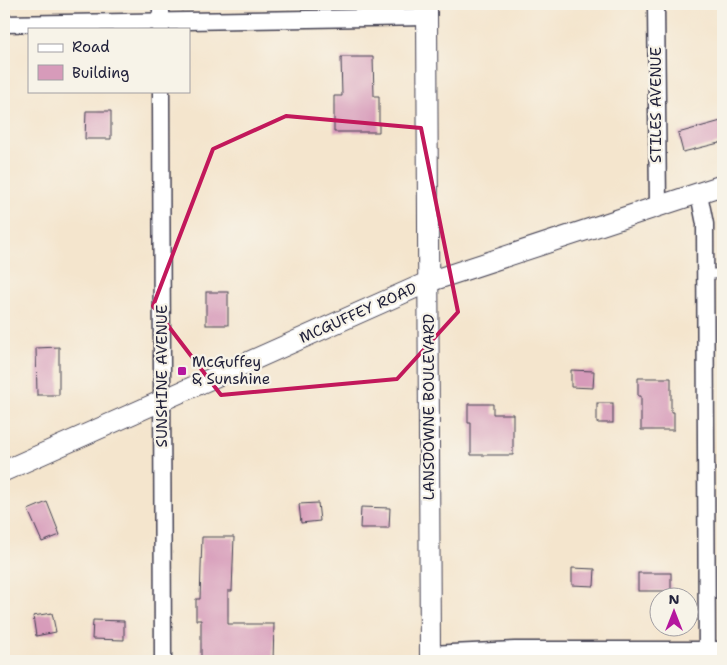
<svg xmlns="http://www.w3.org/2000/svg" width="727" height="665" font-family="'Shantell Sans',sans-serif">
  <rect width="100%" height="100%" fill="#f7f3e8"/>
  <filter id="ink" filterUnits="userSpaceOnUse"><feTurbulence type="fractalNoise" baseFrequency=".02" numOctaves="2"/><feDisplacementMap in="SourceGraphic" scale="10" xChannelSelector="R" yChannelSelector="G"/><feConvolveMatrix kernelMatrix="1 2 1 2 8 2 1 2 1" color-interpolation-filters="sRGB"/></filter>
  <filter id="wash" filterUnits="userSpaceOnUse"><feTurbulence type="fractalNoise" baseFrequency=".0096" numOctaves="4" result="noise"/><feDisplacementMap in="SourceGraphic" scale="20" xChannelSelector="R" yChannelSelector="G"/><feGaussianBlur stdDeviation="1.12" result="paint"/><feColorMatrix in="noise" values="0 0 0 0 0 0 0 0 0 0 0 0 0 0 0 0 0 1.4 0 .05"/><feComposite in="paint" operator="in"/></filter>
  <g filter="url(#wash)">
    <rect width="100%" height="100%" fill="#f4e5cd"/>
    <g id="blocks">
      <g fill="#d79bba">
        <path d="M341,57h32l1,39h5v36h-45v-36h8z"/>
        <path d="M86,111h25v28h-26z"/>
        <path d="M721,121l2,21 -40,10 -5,-19z"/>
        <rect x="206" y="292" width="22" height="33"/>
        <path d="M59,347v48h-22l-1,-47z"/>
        <path d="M571,370l23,1 -1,17 -22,-1z"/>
        <path d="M638,378h33v34h3v18h-33v-34h-3z"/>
        <rect x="597" y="403" width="16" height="20"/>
        <path d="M468,404h25v10h20v41h-42v-32h-3z"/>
        <path d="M47,502l13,33 -18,7 -14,-32z"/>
        <path d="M318,503l2,18 -19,2 -2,-19z"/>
        <path d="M361,507l29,1 -1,20h-29z"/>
        <path d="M202,537h32l-2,54h-4v33h46l-1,37h-72v-41h-5v-21h4z"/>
        <path d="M572,568l23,1 -1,17 -22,-1z"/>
        <rect x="638" y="573" width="33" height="18"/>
        <path d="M52,613l4,19 -20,4 -3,-20z"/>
        <path d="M93,620l31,1v19l-32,-1z"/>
      </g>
    </g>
  </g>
  <g filter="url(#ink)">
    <use href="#blocks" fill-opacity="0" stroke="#423f51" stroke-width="1"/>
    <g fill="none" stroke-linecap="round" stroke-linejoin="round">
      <defs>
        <path id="service" d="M705,275l18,-2"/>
        <g id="minor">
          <path d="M161,4v25"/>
          <path d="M656,4l2,202"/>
          <path d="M4,24l423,-7"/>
          <path d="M161,91l2,570"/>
          <path d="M699,194l6,30 2,437"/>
          <path d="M430,654l85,-4h208"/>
        </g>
        <g id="tertiary">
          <path d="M427,4l3,657"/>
          <path d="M4,471l424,-189 295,-97"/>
        </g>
      </defs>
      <use href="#service" stroke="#423f51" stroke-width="11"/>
      <use href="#minor" stroke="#423f51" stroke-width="19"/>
      <use href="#tertiary" stroke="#423f51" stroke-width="22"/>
      <use href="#service" stroke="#fff" stroke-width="9"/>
      <use href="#minor" stroke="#fff" stroke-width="16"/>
      <use href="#tertiary" stroke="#fff" stroke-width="20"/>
    </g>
  </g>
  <path fill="none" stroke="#c2185b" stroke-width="4" stroke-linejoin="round" d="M286,116l135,12 37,184 -61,67 -176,16 -68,-89 60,-157z"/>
  <rect fill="#b5179e" stroke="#f7f3e8" stroke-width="2" x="177" y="366" width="10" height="10" rx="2.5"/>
  <g text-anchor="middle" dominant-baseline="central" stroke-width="4.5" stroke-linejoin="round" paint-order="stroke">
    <g font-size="15" fill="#22223b" stroke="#f7f3e8">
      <text transform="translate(656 105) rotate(-90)">STILES AVENUE</text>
      <text transform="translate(358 313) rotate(-24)">MCGUFFEY ROAD</text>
      <text transform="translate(162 376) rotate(-90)">SUNSHINE AVENUE</text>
      <text transform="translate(429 407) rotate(-90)">LANSDOWNE BOULEVARD</text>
    </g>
    <g font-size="15" fill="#22223b" stroke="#f7f3e8" text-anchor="start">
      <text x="192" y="362">McGuffey<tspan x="192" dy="17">&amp; Sunshine</tspan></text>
    </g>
  </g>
  <rect width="727" height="665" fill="none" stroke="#f7f3e8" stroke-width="20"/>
  <rect x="28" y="28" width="162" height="65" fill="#f7f3e8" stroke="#a29fa3"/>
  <rect x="38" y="44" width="25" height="8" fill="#ffffff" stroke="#a29fa3"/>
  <text x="72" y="52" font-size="15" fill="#22223b">Road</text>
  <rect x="38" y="65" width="25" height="15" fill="#d79bba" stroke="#a29fa3"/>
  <text x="72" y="78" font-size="15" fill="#22223b">Building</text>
  <g transform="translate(674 612)"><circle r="24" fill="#f7f3e8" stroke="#a29fa3"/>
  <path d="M0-4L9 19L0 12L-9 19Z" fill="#b5179e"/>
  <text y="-8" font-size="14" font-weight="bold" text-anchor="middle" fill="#22223b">N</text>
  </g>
</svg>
